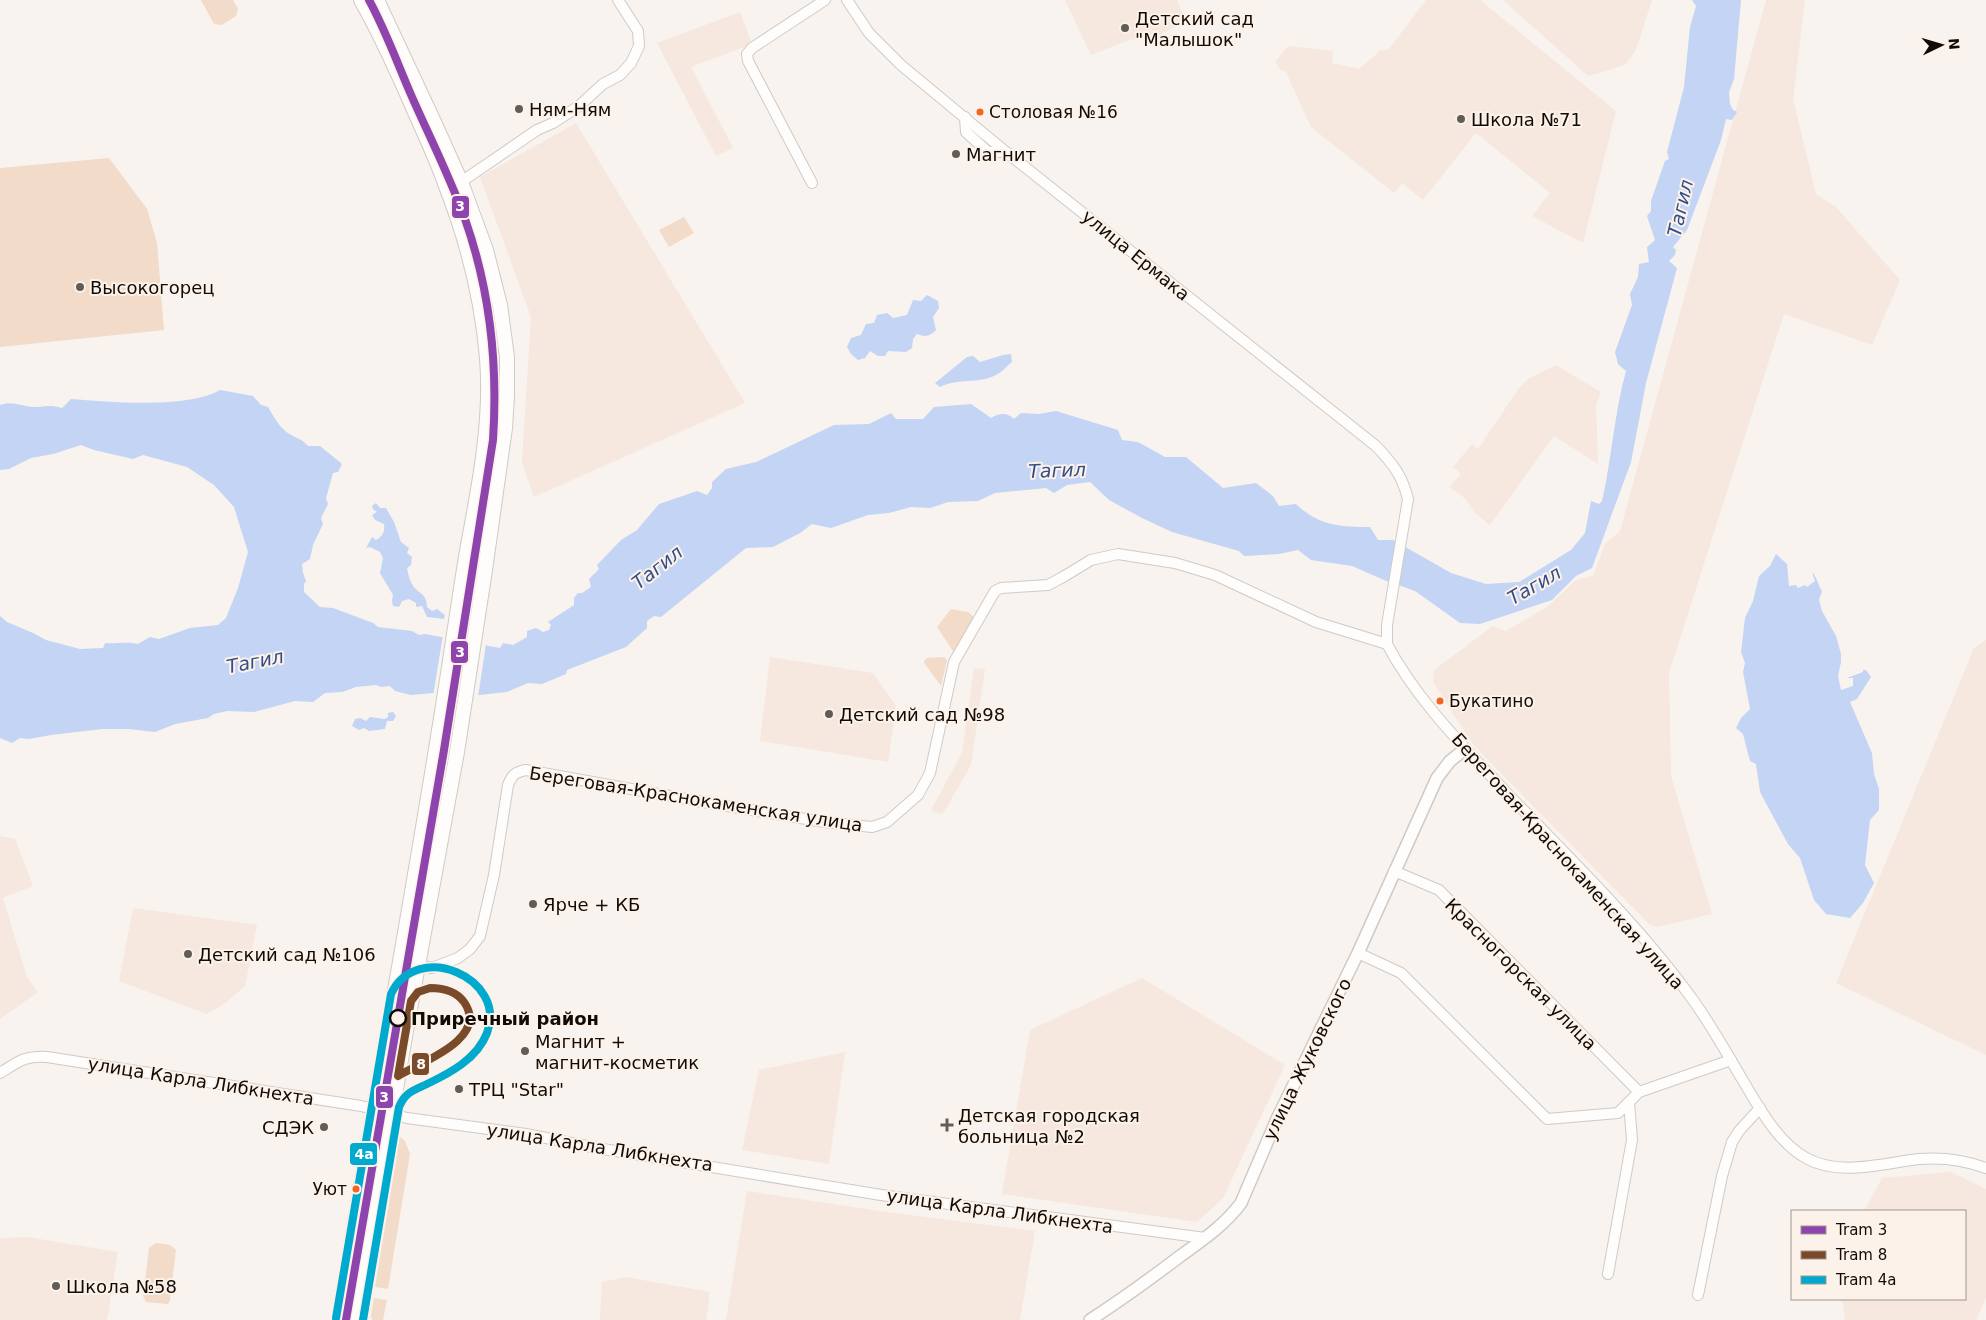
<svg xmlns="http://www.w3.org/2000/svg" width="1986" height="1320" font-family="'DejaVu Sans',sans-serif">
  <rect width="100%" height="100%" fill="#f8f3ee"/>
  <g fill="#f6e8de">
    <path d="M1065,0h112l9,21 -29,15 -28,4 -38,15z"/>
    <path d="M1426,0h54l136,111 -33,132 -51,-27 18,-23 -74,-60 -53,67 -21,-17 -8,10 -83,-66 -26,-57 -3,1 -7,-9 13,-16 45,5 -1,12 27,6 22,-19 8,-1z"/>
    <path d="M1503,0h149l-16,50 -11,15 -37,11z"/>
    <path d="M1766,0h39l-12,99 23,95 20,13 64,73 -28,65 -88,-31 -115,359 2,103 41,138 -54,13 -9,-3 -168,-171 -12,-14 -36,-57 1,-12 59,-44 13,5 41,-24 29,-27 17,-4 12,-32 15,-13z"/>
    <path d="M740,12l12,32 -61,23 42,81 -17,8 -59,-113z"/>
    <path d="M576,123l169,280 -211,94 -12,-34 9,-146 -51,-140z"/>
    <path d="M1556,365l45,27 -5,13 2,59 -44,-28 -64,89 -16,-13 -8,-13 -17,-12 12,-13 -8,-7 19,-23 6,5 41,-61 9,-9z"/>
    <path d="M1986,640v415l-150,-72 138,-335z"/>
    <path d="M770,657l103,16 23,33 -8,56 -128,-21z"/>
    <path d="M974,668l11,1 -14,96 -27,47 -5,2 -8,-4 31,-57z"/>
    <path d="M0,836l15,3 18,47 -30,12 24,79 11,15 -38,27z"/>
    <path d="M133,908l124,17 -12,61 -21,18 -17,10 -88,-33z"/>
    <path d="M1142,978l143,87 -62,133 -26,24 -195,-28 28,-164z"/>
    <path d="M845,1052l-16,112 -87,-14 17,-80z"/>
    <path d="M1951,1172l35,17v109l-10,22h-131l-2,-16 -3,-5h125v-88h-101l18,-33z"/>
    <path d="M747,1191l132,20 156,20 -15,89h-294z"/>
    <path d="M27,1237l91,15 -11,68h-107v-82z"/>
    <path d="M626,1277l84,15 -4,28h-106l2,-38z"/>
  </g>
  <g fill="#f2dbc9">
    <path d="M201,0h32l5,9 -2,7 -14,9 -8,-1z"/>
    <path d="M109,158l38,51 10,34 7,87 -164,17v-179z"/>
    <path d="M684,217l10,16 -25,14 -10,-17z"/>
    <path d="M951,609l17,3 6,5 -1,7 -18,30 -18,-27z"/>
    <path d="M944,657l3,3 -6,26 -16,-22 -1,-3 3,-3z"/>
    <path d="M400,1137l5,4 5,13 -22,135 -13,-2z"/>
    <path d="M156,1243l14,2 6,5 -6,50 -2,4 -22,-2 -3,-6 6,-48z"/>
    <path d="M374,1298l13,2 -4,20h-11l-1,-5z"/>
  </g>
  <g fill="#c3d4f4">
    <path d="M1692,0h49l-7,79 -5,13 1,12 3,6 4,2 -5,8 -6,-1 -5,21 -34,90 -14,17 3,3 -1,5 -6,6 8,7 -31,115 -15,79 -39,106 -16,8 -24,24 -72,24 -20,-1 -45,-32 -31,-11 -32,-14 -41,-6 -13,-10 -19,4 -35,2 -5,-5 -67,-19 -30,-14 -33,-18 -19,-18 -23,3 -13,8 -8,-5 -51,5 -17,8 -30,1 -18,6 -19,-1 -22,6 -21,2 -37,13 -19,-4 -12,9 -27,14 -27,1 -85,69 -7,-1 -7,5v7l-21,19 -59,23 -1,4 -24,10 -14,-1 -21,9 -28,3 -46,-2 -22,2 -16,-4 -5,-5 -9,1 -5,-2 -20,2 -14,5 -17,1 -12,9 -18,-1 -41,11 -27,-1 -13,3 -6,4 -33,6 -20,8 -26,-3h-27l-51,6 -22,4 -9,-1 -8,5 -12,-5v-122l7,6 26,11 13,7 34,9 23,-1 2,-5c13,1 20,-2 33,1l12,-7 9,2 31,-11 28,-3 8,-7 12,-30 10,-36 -14,-45 -20,-22 -27,-18 -44,-12 -10,4 -39,-9 -13,-5 -28,9 -22,4 -22,11 -9,1v-65c13,-5 24,3 37,2 11,-1 14,-2 25,1l9,-9c38,3 117,10 149,-9l33,6 8,9 7,2c6,10 12,22 23,28 8,5 9,2 17,11h12l22,18 -4,8 -5,1 -7,25 2,6 -7,14 2,6 -10,21 -3,14 -8,5 1,9 3,8 -2,3v8l16,15 13,1 40,15 5,4 34,4 7,4 6,-1 75,14 3,-5 10,2 14,-8v-6l9,-3 7,4 6,-2 2,-5 -3,-3 26,-17v-7l4,-5h4l9,-6 -2,-8 10,-10 -2,-4 24,-25 16,-10 22,-26 38,-13 10,4 5,-7v-6l14,-13 30,-7 78,-37 35,-1 22,-11 5,6h27l11,-12 37,-3 20,14c8,-5 16,-6 23,1l7,-6 18,1 17,-3 62,19 4,10 16,2 27,15h21l37,31 33,-5 17,13 6,10 17,-2c23,22 44,23 74,23l8,13h15l58,33 35,11 33,-2 52,-32 14,-17 6,-32 8,3 3,-3c10,-43 12,-87 24,-130l-8,-7 -3,-12 17,-47 -2,-11 8,-17 1,-13 10,-2 -2,-15 8,-7 -8,-24 4,-5v-10l14,-40 4,-2 -2,-7 17,-65 6,-60 6,-21z"/>
    <path d="M927,295l11,6 1,7 -6,9 3,13c-7,7 -11,7 -19,4l-4,5 -1,9 -6,4 -18,-1 -3,5h-7l-8,-5 -5,7 -7,2 -7,-6 -4,-7 4,-9 10,-3 5,-11 8,-1 3,-8 10,-2 6,5 14,-3 6,-15 8,1z"/>
    <path d="M1011,354l1,8c-5,4 -10,10 -16,13 -17,9 -39,3 -56,12l-5,-4 32,-26 6,-1 7,6 23,-7z"/>
    <path d="M376,503l4,5h6l8,14 7,20 8,6 -2,5 5,4 -1,8 -4,3c1,5 2,11 5,16 5,10 15,8 15,23l5,4 5,-2 8,6 -1,4 -17,-2 -5,-11 -6,1v-4l-7,-4 -7,2 -3,6 -6,-1 -1,-5 1,-6 -13,-22 3,-15 -3,-6 -10,-5 -4,1 6,-11 4,3c7,-4 9,-8 8,-16l-9,-4 -3,-5 5,-3 -4,-3 -1,-3z"/>
    <path d="M1776,554l11,10 2,22 7,-1 2,3 7,-3 2,2 8,-6 -3,-9c5,5 6,13 10,19l-3,9 3,11 14,25 5,18v8l-3,14 3,14 12,-4v-8h-6l16,-6v-2h3l5,7 -14,22 -7,3 22,51 2,21 5,15v21l-9,10 -5,45 9,18 -11,20 -13,15 -24,-4 -12,-14 -14,-42 -12,-14 -28,-52 -4,-28 -6,-3 -7,-27 -7,-6 5,-10 9,-9 -7,-37 2,-9 -4,-11 4,-34 8,-17 6,-25 11,-10z"/>
    <path d="M393,712l3,4 -3,5h-6l-2,8 -16,2 -5,-3 -5,2 -7,-4 3,-7 5,-1 6,3 4,-4 15,2 3,-2v-4z"/>
  </g>
  <path fill="#f8f3ee" d="M443,635l43,9 -8,53 -45,-1z"/>
  <g fill="none" stroke-linecap="round" stroke-linejoin="round">
    <defs>
      <g id="minor">
        <path d="M847,0l22,33 32,32 105,87 370,294c17,18 26,29 32,53l-21,126v19"/>
        <path d="M965,117l1,15 22,20h18"/>
        <path d="M812,183l-64,-122 -1,-7 5,-6 73,-48"/>
        <path d="M447,187l14,-5 76,-52 16,-7 26,-17 24,-22 17,-9 11,-12 8,-17 -1,-15 -20,-31"/>
        <path d="M1394,871l45,19 200,202"/>
        <path d="M1358,953l43,20 146,146 71,-6 21,-21 92,-32"/>
        <path d="M401,962l31,6 26,-10 12,-9 10,-13 14,-61 14,-90c4,-10 7,-13 18,-15l177,32 121,20 48,5 15,-5 31,-27 12,-22 24,-111 41,-71 6,-3 47,-3 15,-8 28,-17 27,-6 57,9 40,12 101,47 71,22c29,55 75,101 117,146 65,68 134,134 189,210 18,25 33,52 49,79 17,28 35,63 64,79 33,19 78,5 113,1 23,-2 45,1 67,9"/>
        <path d="M0,1073c18,-11 25,-18 47,-16l314,49 46,12 119,16 71,14 284,47 324,43"/>
        <path d="M1608,1274l24,-134 -3,-38"/>
        <path d="M1698,1295l24,-119 10,-34 7,-11 21,-23"/>
      </g>
      <path id="tertiary" d="M1090,1320c31,-20 60,-41 89,-63 22,-16 46,-32 62,-54l36,-84 81,-166 79,-175 13,-17 15,-12"/>
      <g id="secondary">
        <path d="M339,1320c36,-229 81,-456 115,-686 5,-31 9,-62 15,-94 11,-59 23,-122 18,-182 -5,-59 -20,-118 -41,-172 -9,-26 -21,-51 -32,-76 -16,-37 -33,-75 -53,-110"/>
        <path d="M356,1320l50,-289 51,-279 28,-182 20,-142 2,-32v-39l-7,-52 -14,-55 -25,-68 -26,-58 -58,-124"/>
      </g>
    </defs>
    <use href="#minor" stroke="#cfcac5" stroke-width="12"/>
    <use href="#tertiary" stroke="#cfcac5" stroke-width="14"/>
    <use href="#secondary" stroke="#cfcac5" stroke-width="16"/>
    <use href="#minor" stroke="#fefdfc" stroke-width="10"/>
    <use href="#tertiary" stroke="#fefdfc" stroke-width="11"/>
    <use href="#secondary" stroke="#fefdfc" stroke-width="14"/>
    <defs>
      <path id="tram-1" d="M346,1320l98,-570 49,-310c5,-75 -3,-150 -28,-221 -15,-42 -35,-81 -53,-122 -14,-32 -26,-66 -43,-97"/>
      <path id="tram-2" d="M430,988c13,0 26,3 34,14 26,37 -45,61 -66,74l13,-75 7,-9z"/>
      <path id="tram-3" d="M336,1318l55,-324c26,-55 117,-16 96,39 -10,26 -37,40 -60,51 -6,3 -15,6 -20,11 -4,3 -6,8 -8,12l-36,213"/>
    </defs>
    <use href="#tram-1" stroke="#fdf2e9" stroke-width="11"/>
    <use href="#tram-2" stroke="#fdf2e9" stroke-width="11"/>
    <use href="#tram-3" stroke="#fdf2e9" stroke-width="11"/>
    <use href="#tram-1" stroke="#8e44ad" stroke-width="8"/>
    <use href="#tram-2" stroke="#7a4b2a" stroke-width="8"/>
    <use href="#tram-3" stroke="#00a9ce" stroke-width="8"/>
  </g>
  <g fill="#625c58" stroke="#fdf2e9" stroke-width="2">
    <circle cx="1125" cy="28" r="5"/>
    <circle cx="519" cy="109" r="5"/>
    <circle cx="1461" cy="119" r="5"/>
    <circle cx="956" cy="154" r="5"/>
    <circle cx="80" cy="287" r="5"/>
    <circle cx="829" cy="714" r="5"/>
    <circle cx="533" cy="904" r="5"/>
    <circle cx="188" cy="954" r="5"/>
    <circle cx="525" cy="1051" r="5"/>
    <circle cx="459" cy="1089" r="5"/>
    <path d="M944.5 1117.5h5v5h5v5h-5v5h-5v-5h-5v-5h5z"/>
    <circle cx="324" cy="1127" r="5"/>
    <circle cx="56" cy="1286" r="5"/>
  </g>
  <g fill="#f26522" stroke="#fdf2e9" stroke-width="2">
    <circle cx="980" cy="112" r="4.5"/>
    <circle cx="1440" cy="701" r="4.5"/>
    <circle cx="356" cy="1189" r="4.5"/>
  </g>
  <circle fill="#fdf2e9" stroke="#110b07" stroke-width="2.5" cx="398" cy="1018" r="8"/>
  <g text-anchor="middle" dominant-baseline="central" stroke-width="4" stroke-linejoin="round" paint-order="stroke">
    <g font-size="17" fill="#110b07" stroke="#fdf2e9" text-anchor="start">
      <text x="989" y="112">Столовая №16</text>
      <text x="1449" y="701">Букатино</text>
      <text x="347" y="1189" text-anchor="end">Уют</text>
    </g>
    <g font-size="18" fill="#110b07" stroke="#fdf2e9" text-anchor="start">
      <text x="1135" y="18">Детский сад<tspan x="1135" dy="21">"Малышок"</tspan></text>
      <text x="529" y="109">Ням-Ням</text>
      <text x="1471" y="119">Школа №71</text>
      <text x="966" y="154">Магнит</text>
      <text x="90" y="287">Высокогорец</text>
      <text x="839" y="714">Детский сад №98</text>
      <text x="543" y="904">Ярче + КБ</text>
      <text x="198" y="954">Детский сад №106</text>
      <text x="535" y="1041">Магнит +<tspan x="535" dy="21">магнит-косметик</tspan></text>
      <text x="469" y="1089">ТРЦ "Star"</text>
      <text x="958" y="1115">Детская городская<tspan x="958" dy="21">больница №2</tspan></text>
      <text x="314" y="1127" text-anchor="end">СДЭК</text>
      <text x="66" y="1286">Школа №58</text>
    </g>
    <g font-size="18" fill="#110b07" stroke="#fdf2e9">
      <text transform="translate(1136 255) rotate(39)">улица Ермака</text>
      <text transform="translate(696 799) rotate(9)">Береговая-Краснокаменская улица</text>
      <text transform="translate(1568 861) rotate(48)">Береговая-Краснокаменская улица</text>
      <text transform="translate(1521 974) rotate(45)">Красногорская улица</text>
      <text transform="translate(1307 1059) rotate(-64)">улица Жуковского</text>
      <text transform="translate(201 1081) rotate(9)">улица Карла Либкнехта</text>
      <text transform="translate(600 1147) rotate(9)">улица Карла Либкнехта</text>
      <text transform="translate(1000 1211) rotate(8)">улица Карла Либкнехта</text>
    </g>
    <g font-size="18" font-weight="bold" fill="#110b07" stroke="#fdf2e9" text-anchor="start">
      <text x="411" y="1018">Приречный район</text>
    </g>
    <g font-size="19" font-style="italic" fill="#324e89" stroke="#fdf2e9">
      <text transform="translate(1680 208) rotate(-77)">Тагил</text>
      <text transform="translate(1057 470) rotate(-2)">Тагил</text>
      <text transform="translate(657 567) rotate(-38)">Тагил</text>
      <text transform="translate(1534 585) rotate(-30)">Тагил</text>
      <text transform="translate(255 661) rotate(-11)">Тагил</text>
    </g>
  </g>
  <g stroke="#fdf2e9" stroke-width="2">
    <rect x="451" y="195" width="19" height="24" rx="5" fill="#8e44ad"/>
    <rect x="450" y="640" width="19" height="24" rx="5" fill="#8e44ad"/>
    <rect x="411" y="1052" width="19" height="24" rx="5" fill="#7a4b2a"/>
    <rect x="375" y="1085" width="19" height="24" rx="5" fill="#8e44ad"/>
    <rect x="349" y="1142" width="29" height="24" rx="5" fill="#00a9ce"/>
  </g>
  <g font-size="14" text-anchor="middle" font-weight="bold" fill="#fff">
    <text x="460" y="211">3</text>
    <text x="460" y="657">3</text>
    <text x="421" y="1069">8</text>
    <text x="384" y="1102">3</text>
    <text x="364" y="1159">4а</text>
  </g>
  <rect x="1791" y="1210" width="175" height="90" fill="#fdf2e9" stroke="#9f968f"/>
  <rect x="1801" y="1226" width="25" height="8" fill="#8e44ad" stroke="#9f968f"/>
  <text x="1836" y="1235" font-size="15" fill="#110b07">Tram 3</text>
  <rect x="1801" y="1251" width="25" height="8" fill="#7a4b2a" stroke="#9f968f"/>
  <text x="1836" y="1260" font-size="15" fill="#110b07">Tram 8</text>
  <rect x="1801" y="1276" width="25" height="8" fill="#00a9ce" stroke="#9f968f"/>
  <text x="1836" y="1285" font-size="15" fill="#110b07">Tram 4а</text>
  <g transform="translate(1941 45) rotate(85)" stroke="#fdf2e9" stroke-width="4" paint-order="stroke">
  <path d="M0-4L9 19L0 12L-9 19Z" fill="#110b07"/>
  <text y="-8" font-size="14" font-weight="bold" text-anchor="middle" fill="#110b07">N</text>
  </g>
</svg>
